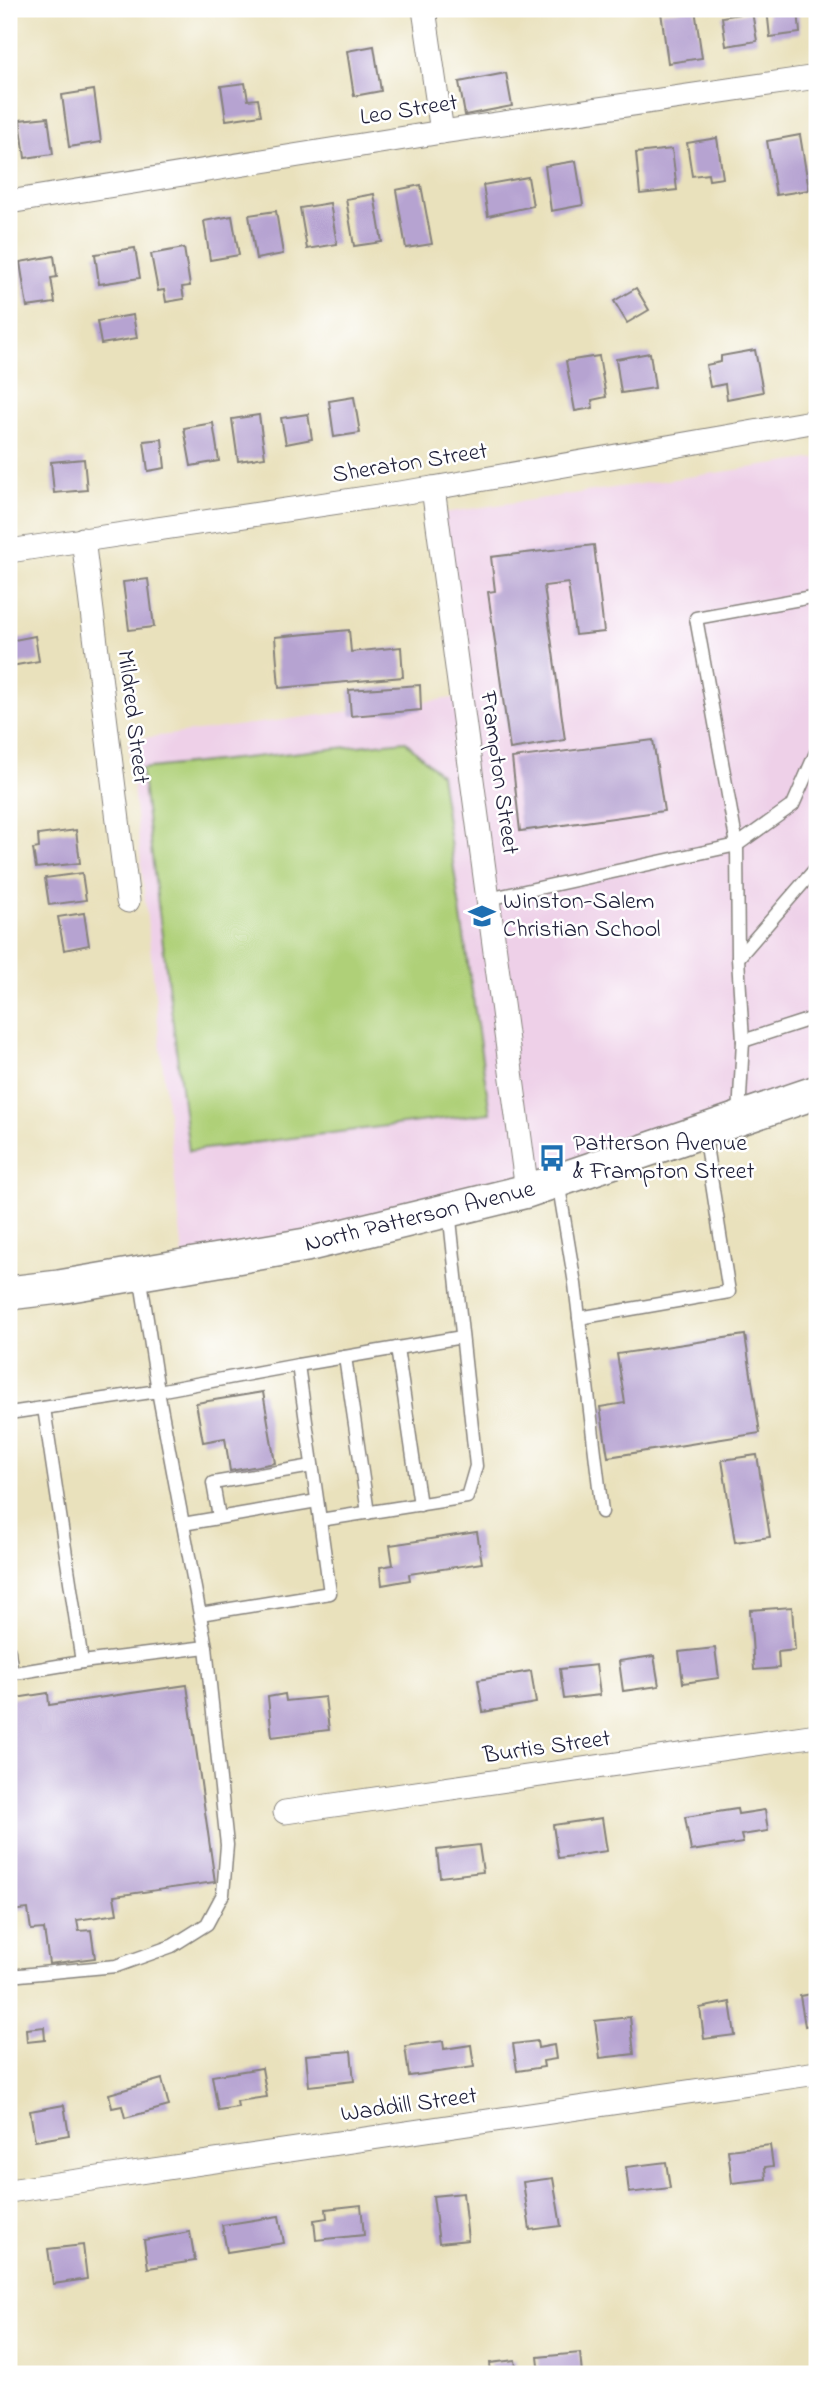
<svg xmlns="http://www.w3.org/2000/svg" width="826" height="2383" font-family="'Indie Flower',sans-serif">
  <rect width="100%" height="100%" fill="#fff"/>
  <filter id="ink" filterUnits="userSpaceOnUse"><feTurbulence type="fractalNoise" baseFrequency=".0143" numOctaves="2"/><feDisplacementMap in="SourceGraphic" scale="14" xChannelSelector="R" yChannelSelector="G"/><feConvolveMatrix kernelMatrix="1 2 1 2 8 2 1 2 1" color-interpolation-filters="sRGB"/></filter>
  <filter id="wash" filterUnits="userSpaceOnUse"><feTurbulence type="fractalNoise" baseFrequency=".00686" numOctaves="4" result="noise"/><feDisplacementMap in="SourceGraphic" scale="28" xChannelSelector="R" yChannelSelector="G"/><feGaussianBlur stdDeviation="1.57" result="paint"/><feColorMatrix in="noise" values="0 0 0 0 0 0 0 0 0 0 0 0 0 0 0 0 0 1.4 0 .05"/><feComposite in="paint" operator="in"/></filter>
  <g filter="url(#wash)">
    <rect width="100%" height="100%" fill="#e9e1bc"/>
    <path fill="#eed0e8" d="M817,458v634l-78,27 -555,147 -56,-526 333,-43 -25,-183z"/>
    <path fill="#afd078" stroke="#68795a" stroke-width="2" d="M405,741l35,33 50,339 -301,38 -48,-382z"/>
    <g id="blocks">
      <g fill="#b6a3d1">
        <path d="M695,9l7,49 -34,5 -7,-51z"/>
        <path d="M767,9h31l2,24 -30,4z"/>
        <path d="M752,12l5,29 -31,5 -4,-29z"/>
        <path d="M374,46l7,45 -27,5 -7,-45z"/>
        <path d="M506,73l6,33 -47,9 -6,-33z"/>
        <path d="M245,83l3,17 10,-1 3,16 -35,5 -5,-34z"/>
        <path d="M94,90l7,52 -32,5 -7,-52z"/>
        <path d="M48,117l5,37 -28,4 -5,-38z"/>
        <path d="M800,135l9,55 -33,5 -9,-54z"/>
        <path d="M717,138l6,40 -14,2 -1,-6 -16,2 -5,-33z"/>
        <path d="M672,149l5,41 -37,4 -4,-41z"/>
        <path d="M576,161l7,44 -32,6 -6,-45z"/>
        <path d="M528,177l5,29 -45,10 -5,-31z"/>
        <path d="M421,185l11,59 -26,4 -10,-58z"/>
        <path d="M374,194l8,48 -28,4 -8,-47z"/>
        <path d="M330,203l7,41 -30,5 -7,-41z"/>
        <path d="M276,211l7,43 -27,5 -7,-44z"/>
        <path d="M232,216l7,39 -29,5 -6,-39z"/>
        <path d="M135,248l5,30 -41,6 -4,-30z"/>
        <path d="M184,248l6,38 -8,1 2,12 -18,3 -2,-12 -6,1 -7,-37z"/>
        <path d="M54,256l3,21 -6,1 4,25 -28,4 -7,-45z"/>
        <path d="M636,288l13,22 -22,13 -13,-22z"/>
        <path d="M133,315l4,23 -36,6 -4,-23z"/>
        <path d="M755,350l8,42 -36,7 -2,-15 -15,3 -4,-22 15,-3v-6z"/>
        <path d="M650,353l5,35 -34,5 -5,-34z"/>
        <path d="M599,356l7,41 -14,3 1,8 -18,3 -9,-50z"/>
        <path d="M354,397l6,36 -26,4 -5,-36z"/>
        <path d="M308,414l4,25 -26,5 -5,-26z"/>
        <path d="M259,415l6,42 -27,4 -6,-42z"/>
        <path d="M213,423l6,38 -28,5 -7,-38z"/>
        <path d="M162,439l3,29 -17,3 -4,-30z"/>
        <path d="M84,459l3,31 -33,3 -3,-31z"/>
        <path d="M594,545l10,87 -29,3 -7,-52 -24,3 21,154 -55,9 -22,-157 7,-1 -4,-34z"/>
        <path d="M148,579l6,48 -25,3 -6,-48z"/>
        <path d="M349,630l2,22 50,-5 2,30 -124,11 -4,-51z"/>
        <path d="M35,636l4,25 -28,5 -2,-25z"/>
        <path d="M420,685l1,25 -70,6 -2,-26z"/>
        <path d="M653,740l11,71 -144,20 -8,-73z"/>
        <path d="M76,830l4,33 -44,5 -3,-19 6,-1 -1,-13z"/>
        <path d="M82,873l4,27 -37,5 -4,-27z"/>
        <path d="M84,913l5,32 -25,5 -6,-33z"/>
        <path d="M745,1335l15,98 -152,24 -8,-50 25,-4 -8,-49z"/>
        <path d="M263,1392l12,71 -45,8 -5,-33 -22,4 -7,-39z"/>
        <path d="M757,1455l13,82 -35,5 -13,-82z"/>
        <path d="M477,1532l5,31 -73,11 1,6 -28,5 -2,-18 13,-2 -3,-20z"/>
        <path d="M792,1607l3,43 -17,2 1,16 -25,2 -4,-60z"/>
        <path d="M715,1648l4,30 -36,5 -4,-31z"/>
        <path d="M654,1656l5,30 -36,5 -4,-30z"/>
        <path d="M596,1665l4,30 -36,4 -4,-30z"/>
        <path d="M531,1671l5,32 -53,9 -5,-32z"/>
        <path d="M187,1685l28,197 -101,14 3,18 -40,6 2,11 12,-1 4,28 -46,6 -5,-35 -13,1 -3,-21 -19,2v-212l39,-6 1,12z"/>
        <path d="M285,1694l1,7 39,-4 4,33 -57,7 -4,-40z"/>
        <path d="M737,1809l1,5 27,-4 3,21 -27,4 2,8 -52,8 -6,-34z"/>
        <path d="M602,1818l5,33 -49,7 -5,-33z"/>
        <path d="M479,1845l4,27 -43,5 -3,-27z"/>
        <path d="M817,1993v31l-12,2 -5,-30z"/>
        <path d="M730,2002l5,33 -31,4 -4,-31z"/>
        <path d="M630,2017l4,37 -34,4 -5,-37z"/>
        <path d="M44,2027l1,13 -18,2 -1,-13z"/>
        <path d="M443,2041l1,8 27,-4 3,22 -65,9 -4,-30z"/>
        <path d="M537,2041l1,7 16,-3 2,14 -13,2 1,6 -27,4 -4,-27z"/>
        <path d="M351,2051l3,30 -45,5 -3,-31z"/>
        <path d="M262,2068l5,29 -30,4 1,6 -20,3 -6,-34z"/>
        <path d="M162,2079l7,27 -44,12 -3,-12 -10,2 -3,-14z"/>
        <path d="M64,2105l5,30 -34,6 -5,-30z"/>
        <path d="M770,2145l3,21 -8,1 1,12 -34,4 -4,-33z"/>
        <path d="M666,2162l4,26 -41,5 -3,-26z"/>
        <path d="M553,2178l8,48 -31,4 -7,-48z"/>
        <path d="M463,2193l5,47 -29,3 -6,-47z"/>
        <path d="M361,2205l3,30 -48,5 -2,-20 13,-2 -1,-9z"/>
        <path d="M279,2216l5,27 -57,9 -5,-27z"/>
        <path d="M190,2232l5,29 -47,7 -4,-28z"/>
        <path d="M83,2245l4,34 -34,5 -5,-35z"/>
        <path d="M580,2353l2,21h-42l-2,-17z"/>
        <path d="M515,2360l2,14h-26l-1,-11z"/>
      </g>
    </g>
  </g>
  <g filter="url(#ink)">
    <use href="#blocks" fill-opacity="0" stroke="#86827c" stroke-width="2"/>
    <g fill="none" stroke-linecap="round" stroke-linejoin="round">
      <defs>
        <g id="service">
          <path d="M817,596l-121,22 41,227 56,-40 24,-55"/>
          <path d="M488,899l249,-54 1,113 5,83 -4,75"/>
          <path d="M738,958l79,-91"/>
          <path d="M743,1041l74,-24"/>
          <path d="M558,1181l17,103 27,228"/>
          <path d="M140,1274l18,117 140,-26 22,155 147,-23 9,-31 -27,-256"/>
          <path d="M579,1318l150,-26 -25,-159"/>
          <path d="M397,1348l23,157"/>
          <path d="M345,1357l23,156"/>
          <path d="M298,1365l164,-28"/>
          <path d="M44,1408l38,254"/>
          <path d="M9,1413l149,-22 48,256 21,198 -4,49 -16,30 -35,22 -56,20 -107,10"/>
          <path d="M219,1517l-6,-34 99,-17"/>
          <path d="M183,1524l134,-23"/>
          <path d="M200,1614l130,-21 -10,-73"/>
          <path d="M9,1651l3,23"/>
          <path d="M9,1674l73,-12 124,-15"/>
        </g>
        <g id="minor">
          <path d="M424,9l18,123"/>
          <path d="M9,202l433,-70 375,-55"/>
          <path d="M433,488l94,703"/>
          <path d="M83,539l45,362"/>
          <path d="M9,551l424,-63 384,-67"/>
          <path d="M285,1812l532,-77"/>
          <path d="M9,2191l808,-118"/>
        </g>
        <g id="secondary">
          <path id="s1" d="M9,1293l50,-6 247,-42 221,-54 290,-99"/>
        </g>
      </defs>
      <use href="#service" stroke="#86827c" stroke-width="15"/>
      <use href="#minor" stroke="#86827c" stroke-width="25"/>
      <use href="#secondary" stroke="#86827c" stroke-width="36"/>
      <use href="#service" stroke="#fff" stroke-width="12"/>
      <use href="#minor" stroke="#fff" stroke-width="23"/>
      <use href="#secondary" stroke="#fff" stroke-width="33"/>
    </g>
  </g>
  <defs>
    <symbol id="school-bare" viewBox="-9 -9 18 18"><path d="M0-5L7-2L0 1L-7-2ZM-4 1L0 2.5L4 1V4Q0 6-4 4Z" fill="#1f6fb2" stroke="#fff" stroke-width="2.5" paint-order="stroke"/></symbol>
    <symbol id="bus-bare" viewBox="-9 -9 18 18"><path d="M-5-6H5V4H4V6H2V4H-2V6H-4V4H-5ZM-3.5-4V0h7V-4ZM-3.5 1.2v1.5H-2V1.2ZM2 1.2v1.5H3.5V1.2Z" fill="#1f6fb2" stroke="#fff" stroke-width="2.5" paint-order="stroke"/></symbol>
  </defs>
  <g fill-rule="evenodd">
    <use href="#school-bare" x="463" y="897" width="38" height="38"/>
    <use href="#bus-bare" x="533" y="1139" width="38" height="38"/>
  </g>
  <g text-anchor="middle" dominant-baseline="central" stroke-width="5" stroke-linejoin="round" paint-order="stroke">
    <g font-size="24" fill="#22223b" stroke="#fff">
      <text transform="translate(409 111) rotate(-9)">Leo Street</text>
      <text transform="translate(410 464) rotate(-9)">Sheraton Street</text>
      <text transform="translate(132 717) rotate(83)">Mildred Street</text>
      <text transform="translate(498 773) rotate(82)">Frampton Street</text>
      <text stroke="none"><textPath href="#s1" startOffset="418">North Patterson Avenue</textPath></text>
      <text transform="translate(547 1748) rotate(-8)">Burtis Street</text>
      <text transform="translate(409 2106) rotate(-8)">Waddill Street</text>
    </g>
    <g font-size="24" fill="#22223b" stroke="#fff" text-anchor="start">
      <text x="503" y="902">Winston-Salem<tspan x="503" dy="28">Christian School</tspan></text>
      <text x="573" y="1144">Patterson Avenue<tspan x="573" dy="28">&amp; Frampton Street</tspan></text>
    </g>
  </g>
  <rect width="826" height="2383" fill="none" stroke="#fff" stroke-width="35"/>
</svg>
